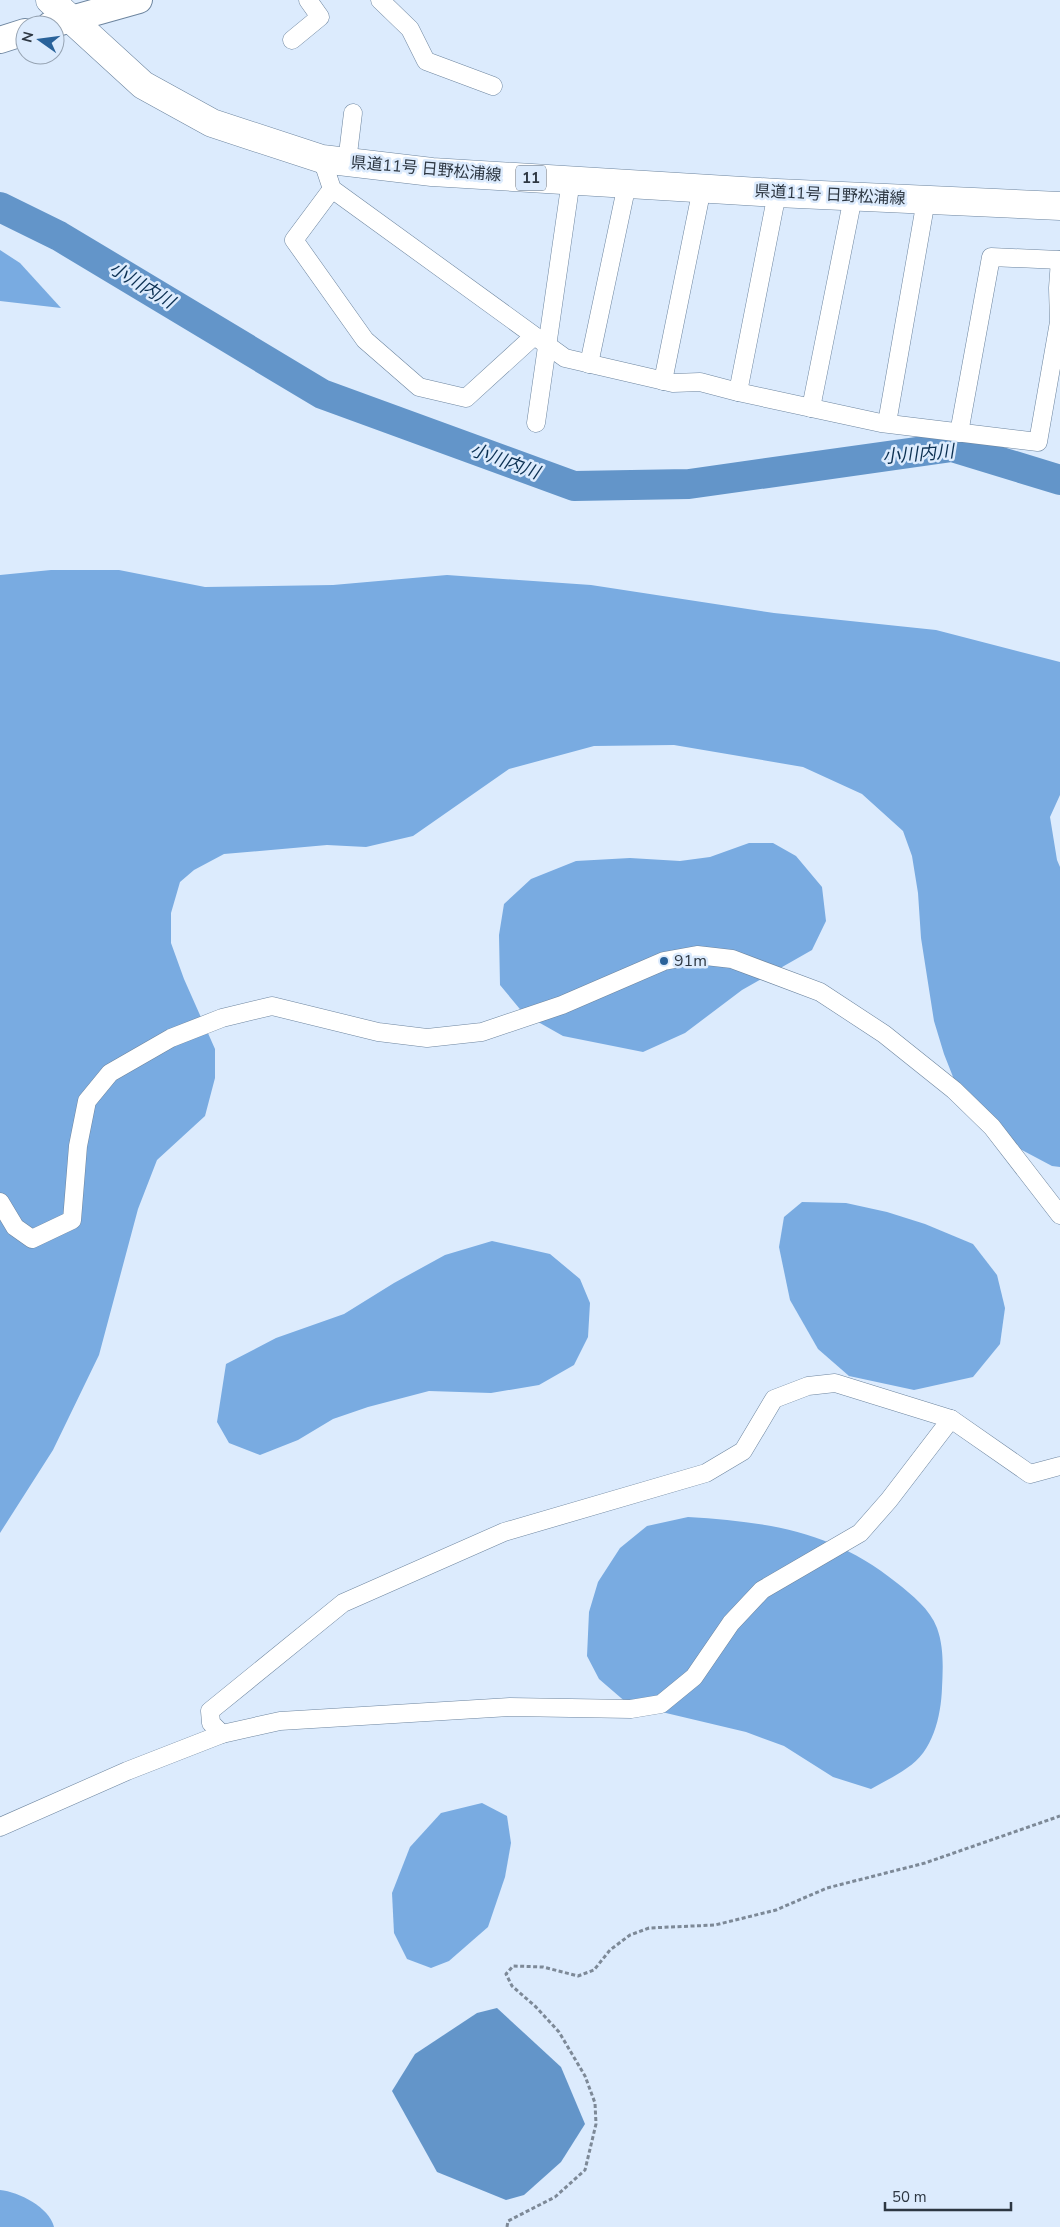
<svg xmlns="http://www.w3.org/2000/svg" width="1060" height="2227" font-family="'Nunito Sans','Noto Sans JP',sans-serif">
  <rect width="100%" height="100%" fill="#dcebfd"/>
  <g fill="#79abe1">
    <path d="M0,250l20,13 41,45 -61,-7z"/>
    <path d="M51,570h68l86,17 128,-2 114,-10 144,10 183,28 162,17 124,32v133l-10,22 7,43 3,7v300l-8,-1 -32,-17 -63,-62 -13,-33 -10,-33 -13,-83 -3,-45 -6,-37 -9,-25 -41,-37 -59,-27 -129,-22 -80,1 -85,23 -96,67 -47,11 -39,-2 -103,9 -30,16 -14,12 -9,31v30l13,36 31,70v29l-10,38 -48,44 -19,49 -39,146 -46,95 -53,83v-958z"/>
    <path d="M749,843h24l23,13 26,31 4,34 -14,29 -70,40 -57,43 -42,19 -80,-16 -39,-22 -24,-29 -1,-50 5,-31 27,-25 45,-18 54,-3 50,3 30,-4z"/>
    <path d="M802,1202l44,1 41,9 38,12 48,20 24,31 8,33 -5,36 -27,33 -59,13 -65,-14 -31,-27 -28,-49 -11,-53 5,-30z"/>
    <path d="M492,1241l58,13 30,25 10,24 -2,34 -14,28 -35,20 -48,8 -62,-2 -61,16 -35,12 -35,21 -38,15 -31,-12 -12,-21 9,-58 50,-26 68,-24 50,-31 51,-28z"/>
    <path d="M688,1517c80,5 145,14 209,66 15,12 33,26 40,45 7,19 6,40 5,60 -1,28 -9,64 -35,80 -11,8 -24,14 -36,21l-38,-12 -49,-31 -38,-14 -118,-28 -29,-25 -12,-23 2,-44 9,-30 22,-34 27,-22z"/>
    <path d="M482,1803l25,13 4,27 -6,34 -17,50 -39,34 -18,7 -24,-9 -13,-26 -2,-40 18,-46 31,-34z"/>
    <path d="M0,2190c19,2 49,17 54,37h-54z"/>
  </g>
  <path fill="#6395c9" d="M497,2008l64,59 24,57 -24,38 -37,33 -18,5 -69,-28 -45,-81 23,-37 62,-41z"/>
  <g fill="none" stroke-linecap="round" stroke-linejoin="round">
    <path stroke="#6395c9" stroke-width="30" d="M0,207l59,29 263,158 252,92 115,-2 263,-37 108,33"/>
    <defs>
      <g id="street">
        <path d="M380,0l30,29 16,32 67,25"/>
        <path d="M292,40l28,-23 -12,-17"/>
        <path d="M322,159l10,30 233,169 108,25 27,-1 38,10 143,31 157,19 21,-120 -1,-34 2,-28"/>
        <path d="M347,162l6,-49"/>
        <path d="M332,189l-38,51 71,100 54,47 47,11 68,-62"/>
        <path d="M589,364l38,-180"/>
        <path d="M663,381l39,-193"/>
        <path d="M738,392l39,-199"/>
        <path d="M811,408l42,-211"/>
        <path d="M536,423l35,-243"/>
        <path d="M887,423l39,-223"/>
        <path d="M959,433l32,-176 69,3"/>
        <path d="M0,1202l15,25 17,12 40,-19 6,-74 9,-45 23,-28 61,-35 51,-20 50,-12 106,26 49,6 55,-6 80,-27 102,-44 33,-6 35,4 88,33 64,42 70,56 38,37 68,88"/>
        <path d="M222,1734l-11,-11 -1,-12 133,-108 161,-71 202,-59 37,-22 31,-52 34,-13 27,-3 116,36 79,55 30,-8"/>
        <path d="M0,1827l127,-56 95,-37 58,-13 230,-14 121,2 30,-5 33,-27 37,-54 31,-33 98,-57 29,-33 62,-81"/>
      </g>
      <g id="secondary">
        <path d="M50,25l89,-25"/>
        <path d="M0,40l25,-8"/>
      </g>
      <path id="primary" d="M50,0l93,85 69,38 110,36 110,13 345,21 283,13"/>
    </defs>
    <use href="#street" stroke="#6d859f" stroke-width="19"/>
    <use href="#secondary" stroke="#6d859f" stroke-width="28"/>
    <use href="#primary" stroke="#6d859f" stroke-width="29"/>
    <path stroke="#7d8997" stroke-width="3" stroke-dasharray="4 2.5" stroke-linecap="butt" d="M507,2227l1,-6 47,-24 30,-27 11,-46 -1,-21 -10,-27 -26,-44 -23,-25 -24,-21 -6,-12 7,-8 30,1 35,9 16,-6 16,-20 20,-15 19,-7 66,-3 61,-15 51,-22 98,-25 135,-47"/>
    <use href="#street" stroke="#fff" stroke-width="18"/>
    <use href="#secondary" stroke="#fff" stroke-width="26"/>
    <use href="#primary" stroke="#fff" stroke-width="28"/>
  </g>
  <circle fill="#29629a" stroke="#dcebfd" stroke-width="2" cx="664" cy="961" r="5"/>
  <g text-anchor="middle" dominant-baseline="central" stroke-width="5" stroke-linejoin="round" paint-order="stroke">
    <rect fill="#dcebfd" stroke="#626d7a" stroke-width="1" x="516" y="165.5" width="30" height="25" rx="4"/>
    <g font-size="15" font-weight="bold" fill="#2d3742">
      <text x="531" y="178">11</text>
    </g>
    <g font-size="16" fill="#2d3742" stroke="#dcebfd">
      <text transform="translate(426 169) rotate(5)">県道11号 日野松浦線</text>
      <text transform="translate(830 195) rotate(3)">県道11号 日野松浦線</text>
    </g>
    <g font-size="16" fill="#2d3742" stroke="#dcebfd" text-anchor="start">
      <text x="674" y="961">91m</text>
    </g>
    <g font-size="18" font-style="italic" fill="#0b3052" stroke="#dcebfd">
      <text transform="translate(142 285) rotate(31)">小川内川</text>
      <text transform="translate(918 454) rotate(-5)">小川内川</text>
      <text transform="translate(505 461) rotate(20)">小川内川</text>
    </g>
  </g>
  <g transform="translate(40 40) rotate(284)"><circle r="24" fill="#dcebfd" stroke="#96a3b2"/>
  <path d="M0-4L9 19L0 12L-9 19Z" fill="#29629a"/>
  <text y="-8" font-size="14" font-weight="bold" text-anchor="middle" fill="#2d3742">N</text>
  </g>
  <path d="M885 2202v8h126v-8" fill="none" stroke="#2d3742" stroke-width="2.5"/>
  <text x="892" y="2202" font-size="15" fill="#2d3742" stroke="#dcebfd" stroke-width="4" paint-order="stroke">50 m</text>
</svg>
